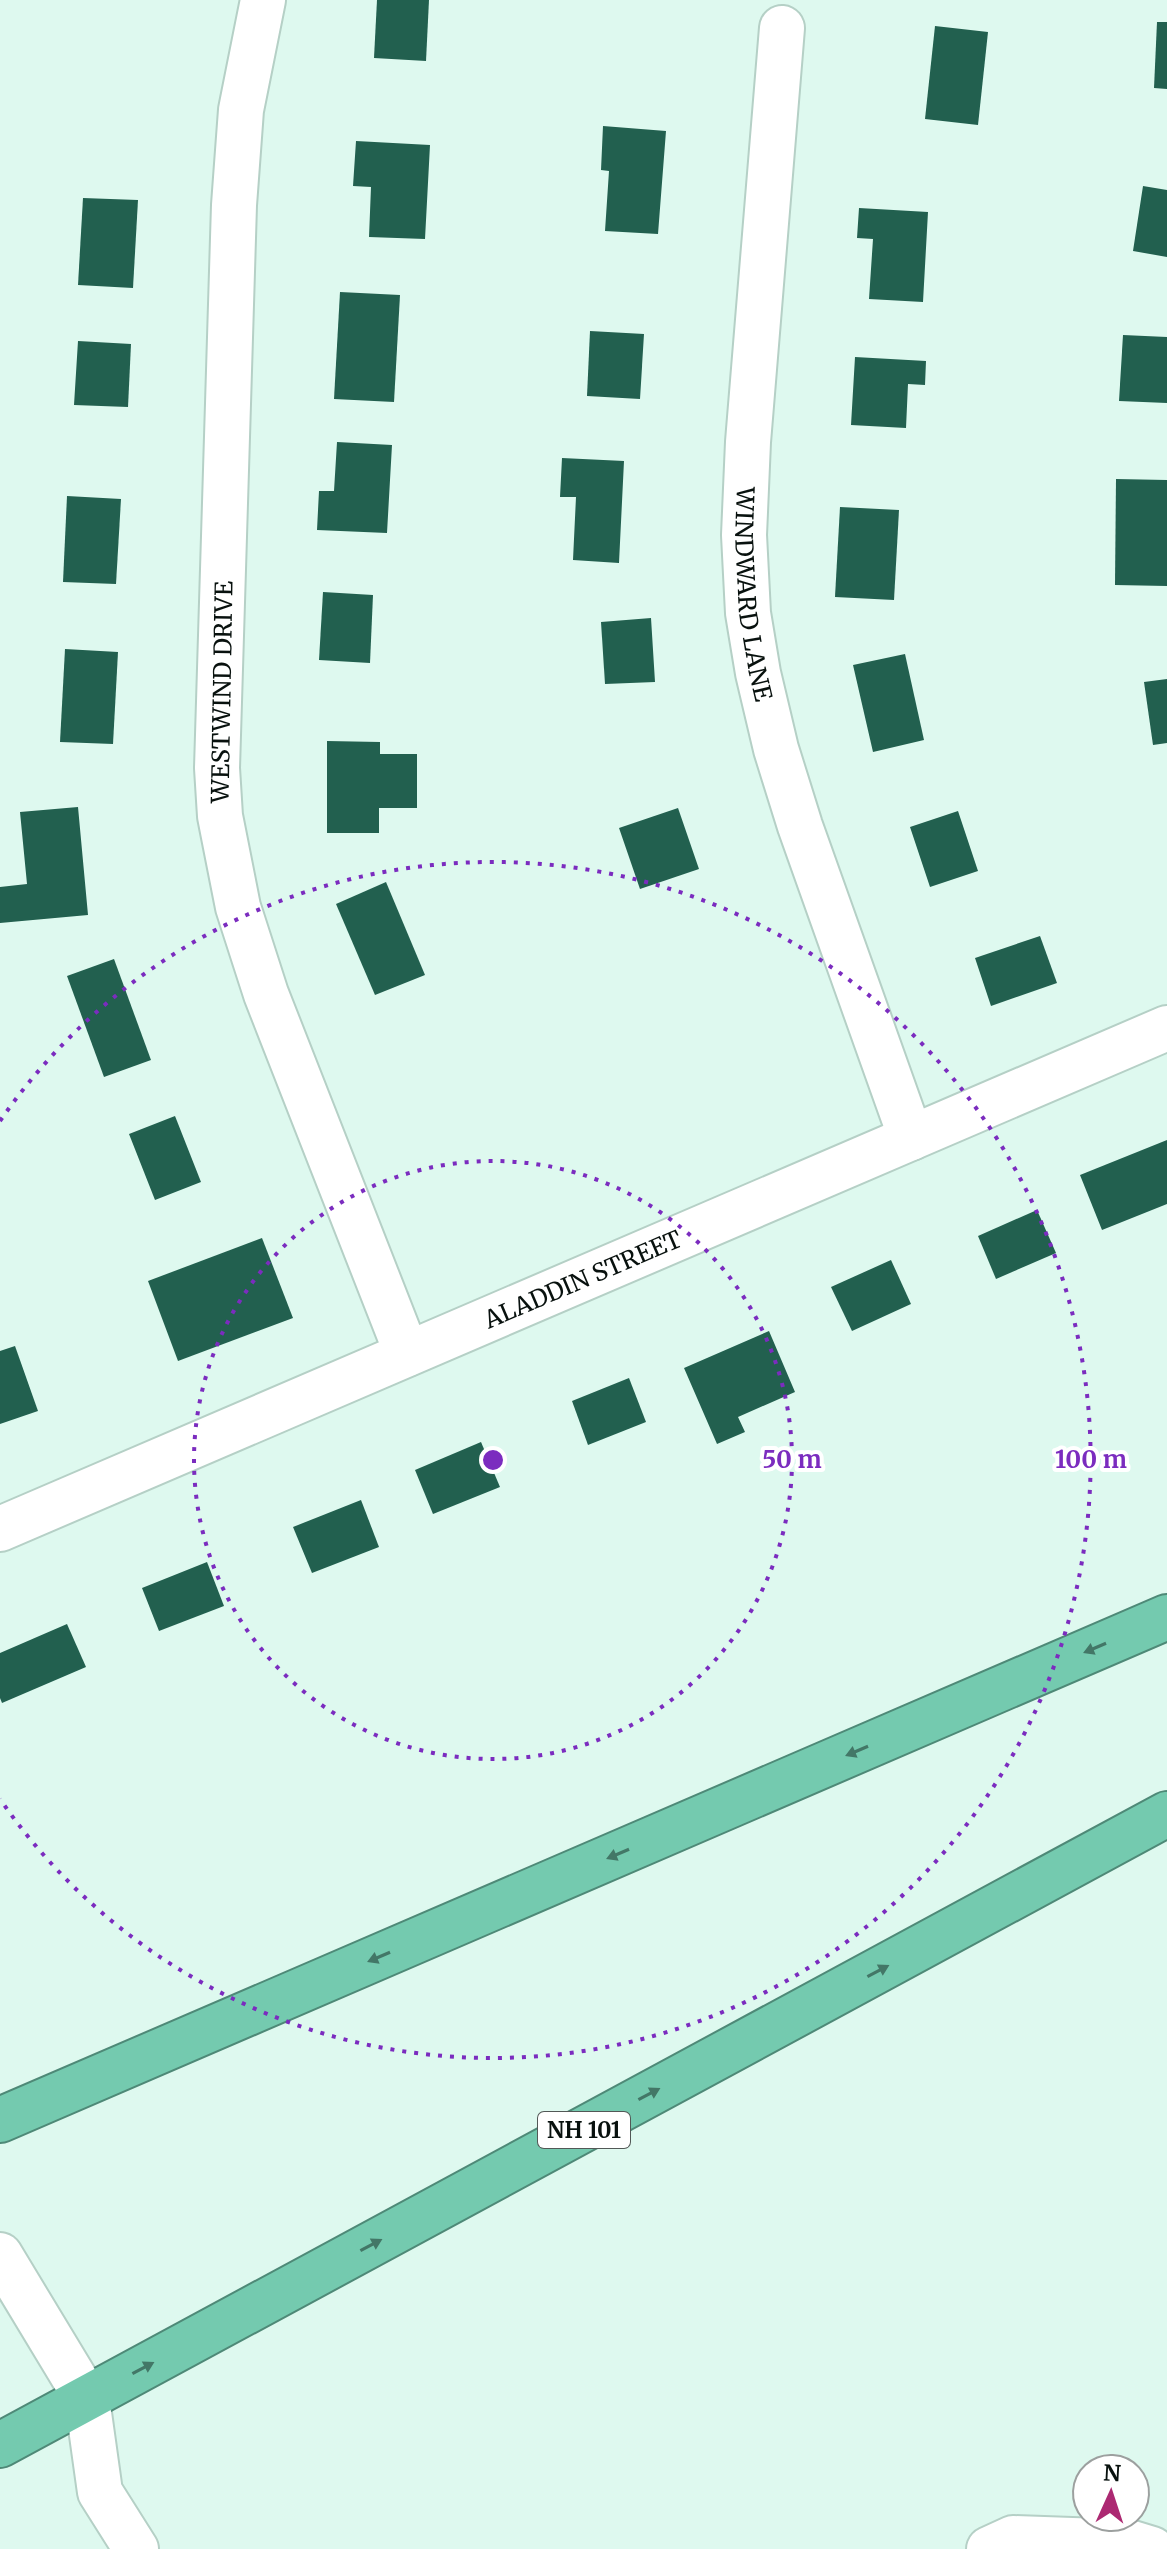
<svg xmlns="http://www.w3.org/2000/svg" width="1167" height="2549" font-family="Merriweather,serif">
  <rect width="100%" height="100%" fill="#def9ef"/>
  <g fill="#22604f">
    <path d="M377,0h52l-3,61 -52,-3z"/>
    <path d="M1157,22h10v67l-13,-1z"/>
    <path d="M935,26l53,6 -10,93 -53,-6z"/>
    <path d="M603,126l63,5 -8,103 -53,-3 4,-60 -8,-1z"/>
    <path d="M356,141l74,4 -5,94 -56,-2 2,-50 -18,-1z"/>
    <path d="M1143,186l24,4v67l-34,-6z"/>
    <path d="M83,198l55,2 -5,88 -55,-3z"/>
    <path d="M859,208l69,4 -5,90 -54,-3 4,-60 -16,-1z"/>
    <path d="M340,292l60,3 -6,107 -60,-3z"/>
    <path d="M590,331l54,3 -4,65 -53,-3z"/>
    <path d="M1123,335l44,2v66l-48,-2z"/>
    <path d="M78,341l53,3 -3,63 -54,-2z"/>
    <path d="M855,357l71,4 -1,24 -17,-1 -2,44 -55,-3z"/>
    <path d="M337,442l55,3 -5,88 -70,-3 2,-39h15z"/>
    <path d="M562,458l62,3 -5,102 -46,-3 3,-63h-16z"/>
    <path d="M1116,479l51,1v106l-52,-1z"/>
    <path d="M67,496l54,3 -5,85 -53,-2z"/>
    <path d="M840,507l59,3 -5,90 -59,-3z"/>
    <path d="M323,592l50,3 -3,68 -51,-3z"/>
    <path d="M651,618l4,64 -50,2 -4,-62z"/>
    <path d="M65,649l53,3 -5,92 -53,-2z"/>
    <path d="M905,654l19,86 -51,12 -20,-87z"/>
    <path d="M1167,679v64l-14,2 -9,-63z"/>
    <path d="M327,741l53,1v12h37v54h-38v25h-52z"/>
    <path d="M78,807l10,108 -88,8v-36l27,-3 -7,-72z"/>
    <path d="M678,808l21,61 -59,20 -21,-61z"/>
    <path d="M958,811l20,60 -48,16 -20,-60z"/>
    <path d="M386,882l39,93 -50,20 -39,-91z"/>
    <path d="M1040,936l17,47 -66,23 -16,-48z"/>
    <path d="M114,959l37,101 -47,17 -37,-101z"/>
    <path d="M175,1116l26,66 -46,18 -26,-66z"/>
    <path d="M1167,1140v64l-65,26 -22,-55z"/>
    <path d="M1037,1210l19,43 -60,26 -18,-43z"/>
    <path d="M262,1238l31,80 -115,43 -30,-80z"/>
    <path d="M891,1260l20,44 -59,27 -21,-44z"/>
    <path d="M769,1331l26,61 -57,25 7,15 -28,12 -33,-76z"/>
    <path d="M15,1346l23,65 -38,13v-73z"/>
    <path d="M629,1378l17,44 -58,23 -16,-44z"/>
    <path d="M481,1442l19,45 -67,27 -18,-44z"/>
    <path d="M361,1500l18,47 -67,26 -19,-46z"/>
    <path d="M207,1562l17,44 -65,25 -17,-43z"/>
    <path d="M67,1624l19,43 -84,36 -2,-5v-45z"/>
  </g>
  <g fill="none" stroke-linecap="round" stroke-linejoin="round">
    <defs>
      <g id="minor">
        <path d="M263,0l-22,110 -7,95 -17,563 3,48 18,91 28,87 141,360"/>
        <path id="s1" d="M782,28l-34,414 -4,93 4,78 10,60 18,76 24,77 111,312"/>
        <path id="s2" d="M0,1529l1167,-501"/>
        <path d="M0,2255l87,144 13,93 36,57"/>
        <path d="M989,2549l24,-11 116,4 23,7"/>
      </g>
      <g id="highway">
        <path d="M0,2120l1167,-503"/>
        <path d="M0,2445l1167,-631"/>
      </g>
    </defs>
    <use href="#minor" stroke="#b5d0c6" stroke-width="48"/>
    <use href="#highway" stroke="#4e8977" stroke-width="48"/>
    <use href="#minor" stroke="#fff" stroke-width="44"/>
    <use href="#highway" stroke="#74caaf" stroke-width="44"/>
  </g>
  <defs><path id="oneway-solid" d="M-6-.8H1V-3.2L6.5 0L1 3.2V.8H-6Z" transform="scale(2)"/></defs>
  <g fill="#437767">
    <use href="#oneway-solid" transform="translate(1095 1648) rotate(157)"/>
    <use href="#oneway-solid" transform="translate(857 1751) rotate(157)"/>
    <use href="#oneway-solid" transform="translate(618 1854) rotate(157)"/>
    <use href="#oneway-solid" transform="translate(379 1957) rotate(157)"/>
    <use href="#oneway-solid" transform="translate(878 1971) rotate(-28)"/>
    <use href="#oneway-solid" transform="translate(649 2094) rotate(-28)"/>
    <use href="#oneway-solid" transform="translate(371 2245) rotate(-28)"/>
    <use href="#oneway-solid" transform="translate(143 2368) rotate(-28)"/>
  </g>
  <g fill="none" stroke="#7b2cbf" stroke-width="4" stroke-dasharray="4 8">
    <circle cx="493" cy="1460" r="299"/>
    <path d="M0 1121A598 598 0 1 1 0 1799"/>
  </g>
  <g text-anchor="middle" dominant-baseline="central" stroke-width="8" stroke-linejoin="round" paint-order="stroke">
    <rect fill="#fff" stroke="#525856" stroke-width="2" x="538" y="2112" width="92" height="36" rx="6"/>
    <g font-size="22" font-weight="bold" fill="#08110e">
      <text x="584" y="2130">NH 101</text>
    </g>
    <g font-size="24" fill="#08110e" stroke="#fff">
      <text stroke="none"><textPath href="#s1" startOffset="568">WINDWARD LANE</textPath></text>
      <text transform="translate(222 692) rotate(-89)">WESTWIND DRIVE</text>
      <text stroke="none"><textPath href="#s2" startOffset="634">ALADDIN STREET</textPath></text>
    </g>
  </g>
  <circle cx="493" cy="1460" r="12" fill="#7b2cbf" stroke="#fff" stroke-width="4"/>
  <g font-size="24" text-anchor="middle" font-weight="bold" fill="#7b2cbf" stroke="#fff" stroke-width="8" stroke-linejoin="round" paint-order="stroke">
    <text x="792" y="1468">50 m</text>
    <text x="1091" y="1468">100 m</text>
  </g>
  <g transform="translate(1111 2493) rotate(3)"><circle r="38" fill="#ffffff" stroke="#9ca09f" stroke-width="2"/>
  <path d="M0-6L14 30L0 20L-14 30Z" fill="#ac2972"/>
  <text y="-12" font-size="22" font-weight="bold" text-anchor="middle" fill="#08110e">N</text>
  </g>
</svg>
